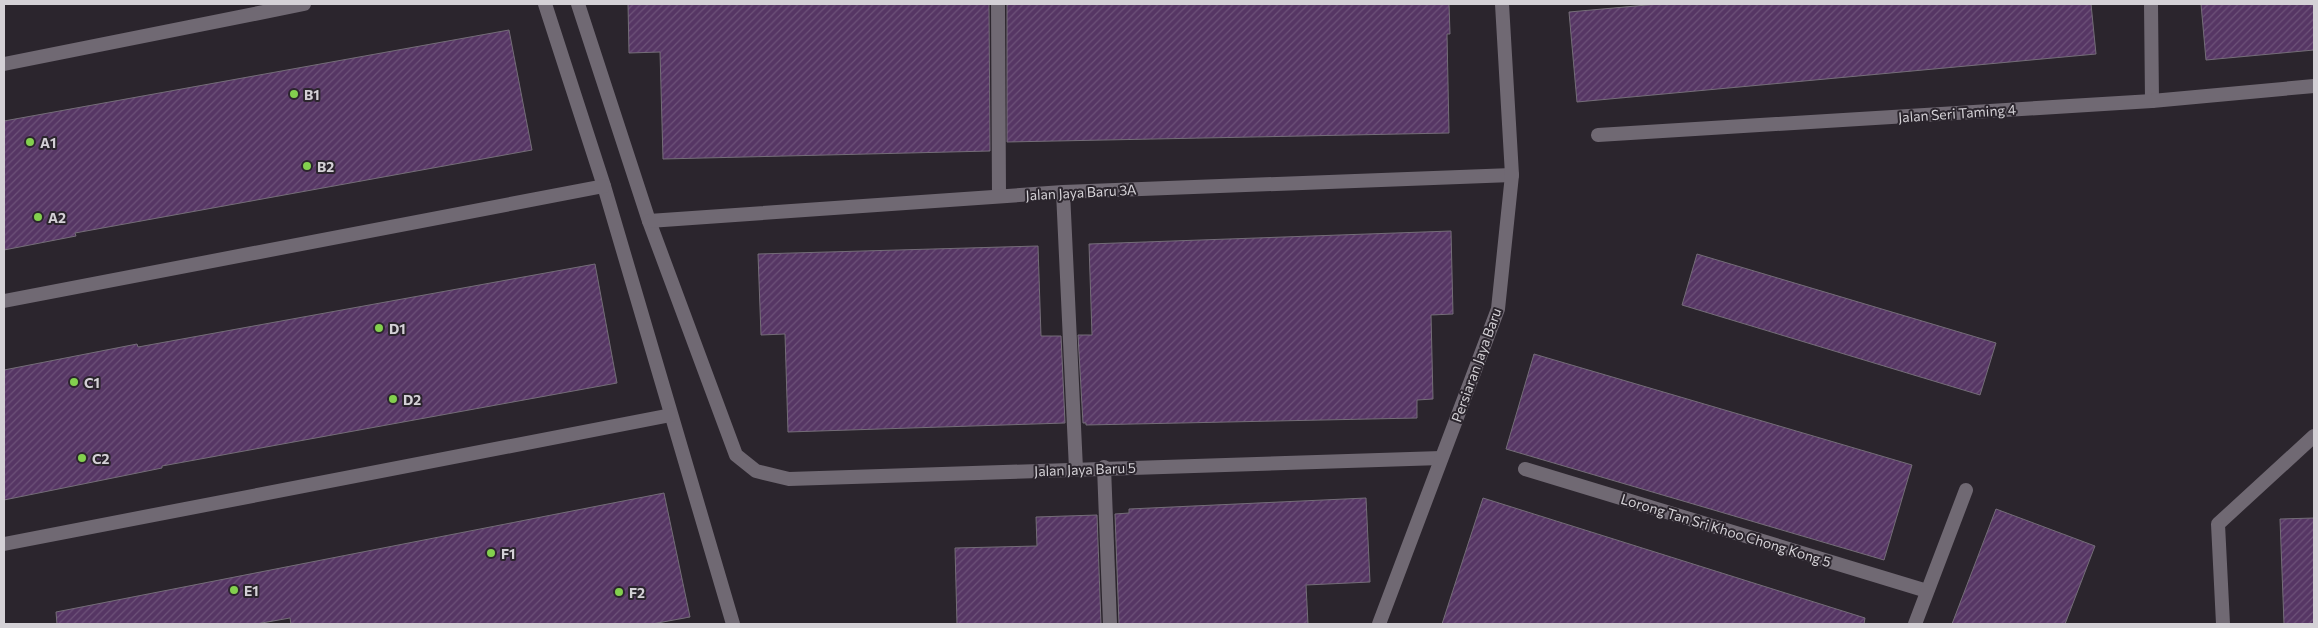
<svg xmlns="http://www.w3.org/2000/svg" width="2318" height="628" font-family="Commissioner,sans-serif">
  <defs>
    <pattern id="building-hatch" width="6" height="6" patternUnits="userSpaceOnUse" patternTransform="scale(1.25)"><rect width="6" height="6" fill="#563664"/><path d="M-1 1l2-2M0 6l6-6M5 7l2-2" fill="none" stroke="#6d5279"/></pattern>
  </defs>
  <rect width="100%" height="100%" fill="#2b252d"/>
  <g fill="url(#building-hatch)" stroke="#746d78">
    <path d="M628,4h361l1,147 -327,8 -3,-107 -31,1z"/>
    <path d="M1007,4h442l1,30h-3l2,99 -442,9z"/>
    <path d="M1658,4h433l5,50 -519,48 -8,-90z"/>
    <path d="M2201,4h113v46l-108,10z"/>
    <path d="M509,30l23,120 -457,83 1,3 -72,14v-129z"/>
    <path d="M1451,231l2,83 -22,1 2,84 -16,1v18l-331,7v-2h-3l-5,-88h14l-3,-91z"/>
    <path d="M1038,246l3,90h20l4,87 -277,9 -3,-98 -24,1 -3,-81z"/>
    <path d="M1697,254l299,89 -16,52 -298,-90z"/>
    <path d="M595,264l22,119 -455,83v2l-158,32v-130l133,-26 1,3z"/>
    <path d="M1534,354l378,111 -28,95 -378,-111z"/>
    <path d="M664,493l26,124 -38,7h-361l-1,-6 -34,6h-199l-1,-12z"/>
    <path d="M1366,498l4,84 -64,3 2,39h-189l-4,-110 14,-1v-4z"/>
    <path d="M1483,498l382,120 -1,6h-422z"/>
    <path d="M1996,509l99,37 -30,78h-113z"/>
    <path d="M1097,515l4,109h-144l-2,-76 82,-2 -1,-29z"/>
    <path d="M2314,518v106h-30l-4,-105z"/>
  </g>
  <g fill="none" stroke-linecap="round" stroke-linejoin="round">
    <g stroke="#706973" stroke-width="14">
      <path d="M545,4l59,182 129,438"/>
      <path d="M998,4l1,192"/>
      <path d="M4,64l300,-60"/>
      <path d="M1063,192l13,277"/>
      <path d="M4,301l600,-115"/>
      <path d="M1104,467l6,157"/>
      <path d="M4,544l667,-129"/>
    </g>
    <g stroke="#706973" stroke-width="14">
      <path d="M578,4l71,217 87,234 20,16 33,8 652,-21"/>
      <path d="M2151,4l1,97"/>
      <path d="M1598,135l554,-34 162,-15"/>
      <path d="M649,221l414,-29 449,-17"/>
      <path d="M1525,469l402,122"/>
      <path d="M1379,624l119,-315 14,-134 -10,-171"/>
      <path d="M1915,624l51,-134"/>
      <path d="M2223,624l-5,-100 96,-88"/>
    </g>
  </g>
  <g fill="#83d04e" stroke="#2b252d" stroke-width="2">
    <circle cx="294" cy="94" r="5"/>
    <circle cx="30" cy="142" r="5"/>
    <circle cx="307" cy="166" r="5"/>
    <circle cx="38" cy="217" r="5"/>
    <circle cx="379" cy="328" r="5"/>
    <circle cx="74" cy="382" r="5"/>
    <circle cx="393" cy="399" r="5"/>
    <circle cx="82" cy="458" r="5"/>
    <circle cx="491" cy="553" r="5"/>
    <circle cx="234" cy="590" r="5"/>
    <circle cx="619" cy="592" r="5"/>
  </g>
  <g text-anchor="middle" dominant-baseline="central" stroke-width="4" stroke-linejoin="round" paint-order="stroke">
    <g font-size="14" font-weight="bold" fill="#d4d1d6" stroke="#2b252d" text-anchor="start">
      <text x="304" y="94">B1</text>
      <text x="40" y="142">A1</text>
      <text x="317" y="166">B2</text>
      <text x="48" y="217">A2</text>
      <text x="389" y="328">D1</text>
      <text x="84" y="382">C1</text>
      <text x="403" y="399">D2</text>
      <text x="92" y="458">C2</text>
      <text x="501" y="553">F1</text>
      <text x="244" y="590">E1</text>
      <text x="629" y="592">F2</text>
    </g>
    <g font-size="14" fill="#d4d1d6" stroke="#2b252d">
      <text transform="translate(1957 113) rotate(-4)">Jalan Seri Taming 4</text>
      <text transform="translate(1081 192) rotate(-3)">Jalan Jaya Baru 3A</text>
      <text transform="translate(1476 365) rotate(-70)">Persiaran Jaya Baru</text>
      <text transform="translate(1085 469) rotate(-2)">Jalan Jaya Baru 5</text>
      <text transform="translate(1726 530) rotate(17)">Lorong Tan Sri Khoo Chong Kong 5</text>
    </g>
  </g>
  <rect width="2318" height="628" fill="none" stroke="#d4d1d6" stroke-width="10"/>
</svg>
